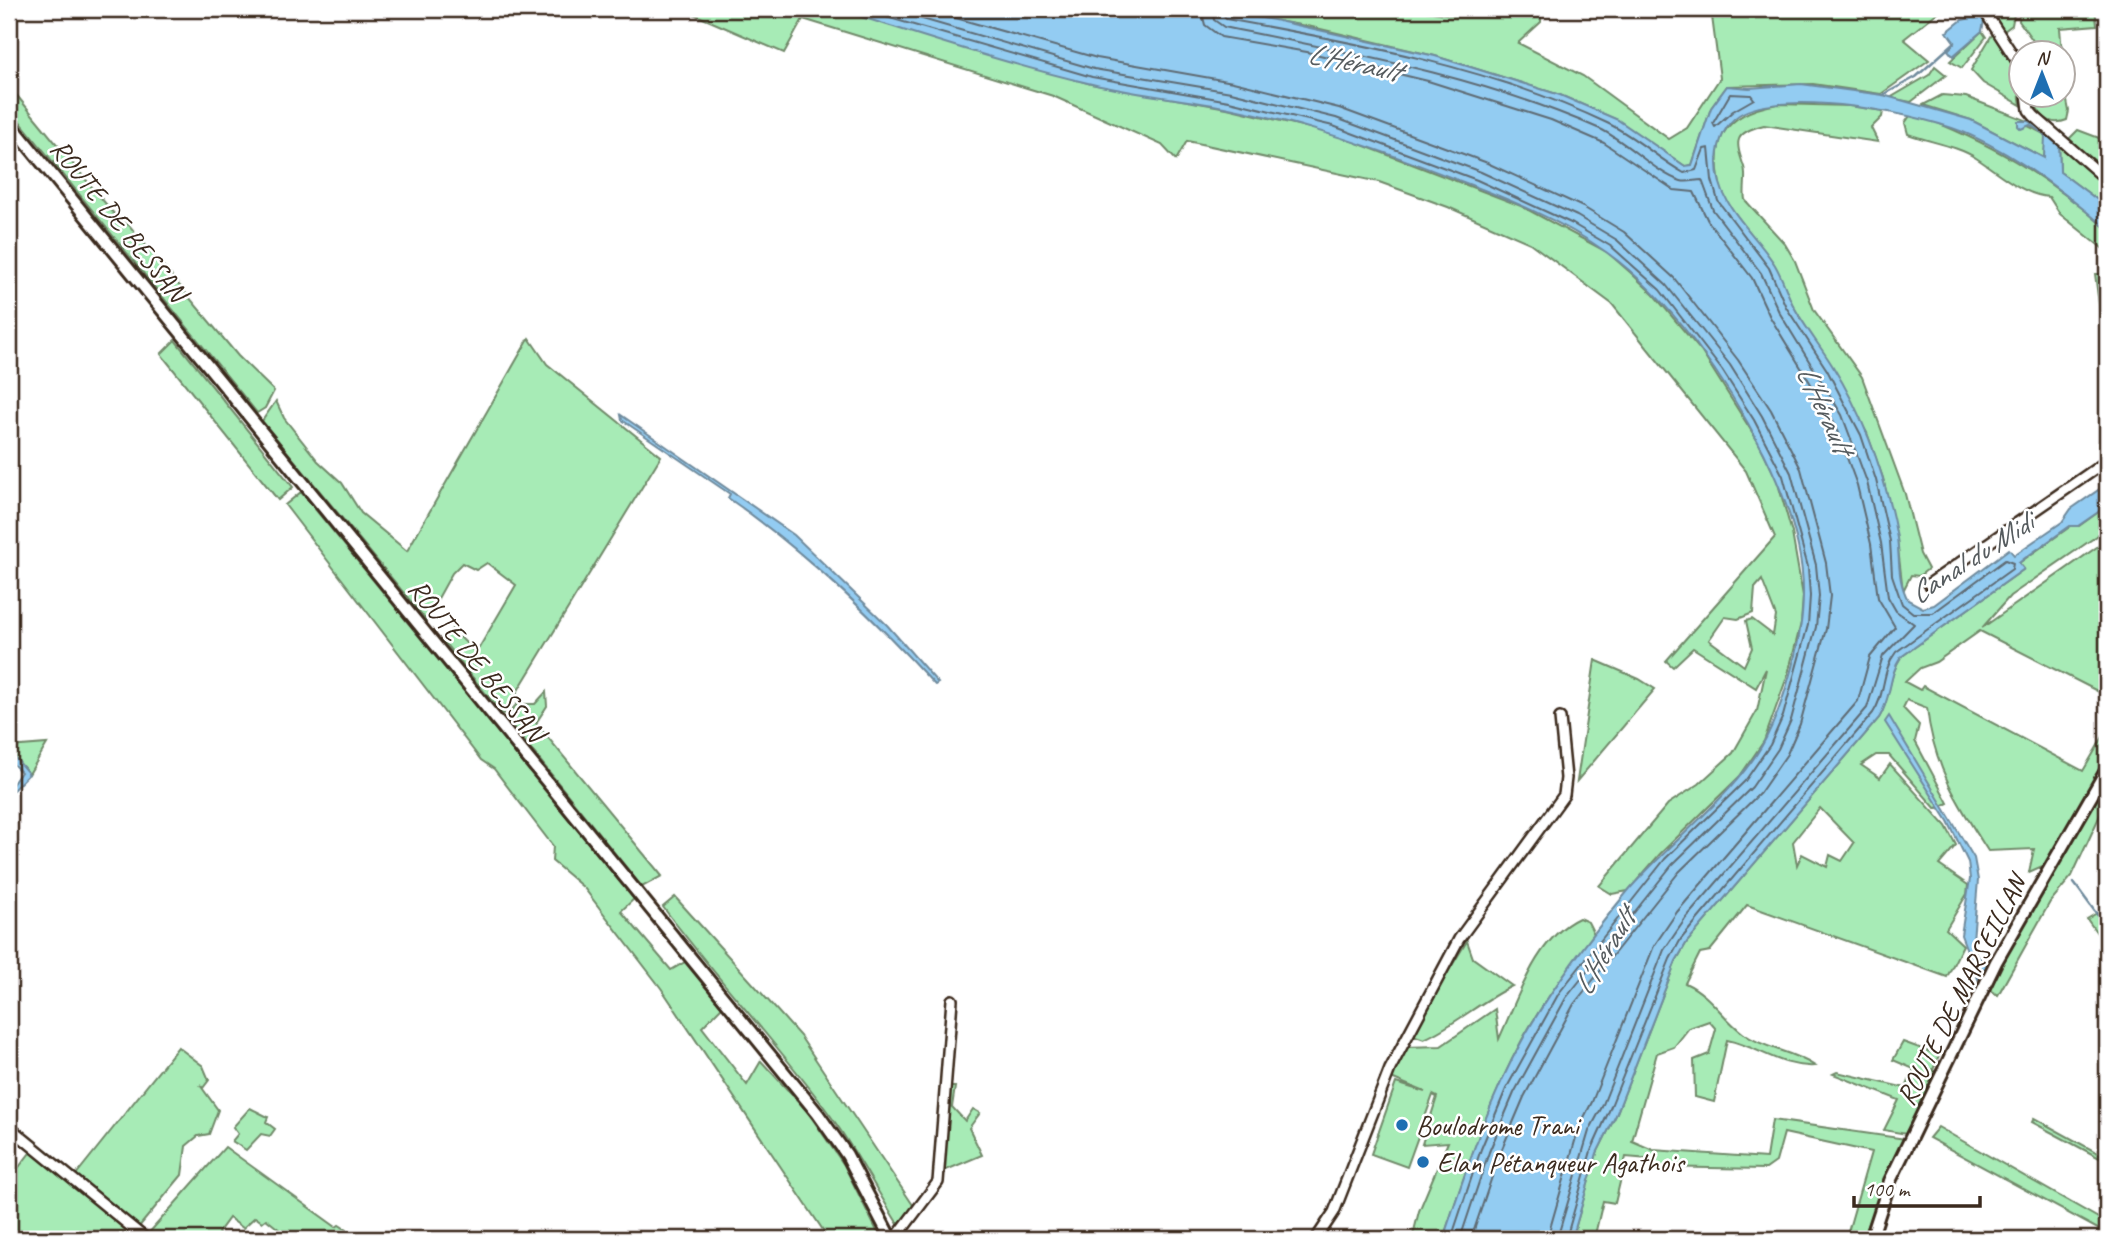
<svg xmlns="http://www.w3.org/2000/svg" width="2116" height="1248" font-family="Caveat,sans-serif">
  <rect width="100%" height="100%" fill="#fff"/>
  <filter id="ink" filterUnits="userSpaceOnUse"><feTurbulence type="fractalNoise" baseFrequency=".0143" numOctaves="2"/><feDisplacementMap in="SourceGraphic" scale="14" xChannelSelector="R" yChannelSelector="G"/><feConvolveMatrix kernelMatrix="1 2 1 2 8 2 1 2 1" color-interpolation-filters="sRGB"/></filter>
  <g filter="url(#ink)">
    <g fill="#a7ebb6" stroke="#718a6a" stroke-width="2" fill-rule="evenodd">
      <path d="M682,9h154l255,75 136,24 104,25 190,73 86,46 24,21 23,22 47,56 58,92 18,37 15,53 11,63 -2,27 -13,51 -24,67 -24,35 -80,78 -32,37 -16,3 -13,-8 69,-82 31,-20 34,-31 24,-42 9,-42 -10,19 -63,-40 -20,19 -7,-6 109,-124 -29,-66 -134,-167 -82,-61 -82,-36 -69,-25 -192,-41 -11,19 -14,-15 -109,-49 -250,-77 -19,34zM1762,580l14,36 -3,19 -21,-16 -6,2 6,27 -8,18 -35,-26 16,-23 13,2 15,-6 2,-25z"/>
      <path d="M1208,9h204l47,7 82,1v5l-23,21 65,33 86,63 18,-11 33,-50 -9,-69h231l-38,30 25,21 -48,34 -68,-10 -86,2 -16,22 -19,57 -7,1 -68,-46 -57,-25 -125,-39 -123,-29z"/>
      <path d="M2001,9h14l-3,16 -8,6 -9,-14z"/>
      <path d="M2020,9h75l2,16 -37,3 2,24h-21l-22,-31z"/>
      <path d="M1982,31l4,6 -24,31 -12,-7z"/>
      <path d="M1993,33l22,30 6,42 -38,-22 -12,-13z"/>
      <path d="M1935,66l11,9 -35,27 -21,-4 39,-23z"/>
      <path d="M9,86l110,134 10,5 109,131 36,35 -9,17 -8,5 -248,-305z"/>
      <path d="M2064,86l5,25 -2,9c-20,8 -31,-8 -34,-25l31,-1z"/>
      <path d="M1942,95l24,2 62,24h-10l28,14 -2,23 -73,-38 -48,-15z"/>
      <path d="M1778,104l71,2 34,5 -1,6 -11,11 7,14 -114,-17c-31,8 -29,16 -20,42 3,9 -1,23 1,33l40,44 10,17 19,49 48,67 43,117 15,60 8,15 -9,7 -8,-1 -8,16 -6,-51 -14,-62 -16,-45 -75,-129 -18,-40 -51,-66c-14,-55 -4,-84 55,-94z"/>
      <path d="M1912,113c78,29 132,61 195,116v23l-47,-38 -11,-17c-27,-2 -51,-25 -73,-39 -18,-12 -47,-16 -68,-24l-3,-11z"/>
      <path d="M2078,130l29,11v30l-38,-32z"/>
      <path d="M2059,141l48,44v22l-47,-35z"/>
      <path d="M2095,274h12v154l-1,-71z"/>
      <path d="M529,338l18,26 114,92 -158,259 -60,-74 9,-12 24,24 40,-68 -29,-22 -11,7 -14,-7 -10,10 -26,47 -164,-199 14,-20 8,17 34,43 24,22 19,30 46,38z"/>
      <path d="M175,340l118,147 -15,13 -117,-146z"/>
      <path d="M301,492l333,407 -13,12 50,59 14,-8 37,45 -20,20 45,58 14,-24 46,50 37,54 37,74h-52l-168,-251 -77,-100 -32,-27 1,-15 -59,-77 -13,-9 -196,-255z"/>
      <path d="M2107,506v23l-97,67 -28,32 125,-88v156l-127,-65 -44,31 -16,6 -15,14 15,8 3,-4 160,85 24,-41v70l-35,76 -22,26 -52,93 -12,-7 54,-110v-11l-11,5 5,-23 -46,2c-30,-47 -55,-86 -61,-143l-20,-8 -4,8 16,17 -4,16 33,62 -12,6 -47,-54h-13l-15,10 19,13 10,-14 56,62 10,19 -17,20 29,20 -1,9 -21,35 17,16 -16,32 -200,-72 -37,46 -10,2 -15,30c26,12 37,35 59,51 20,15 49,17 71,32 -34,2 -55,-19 -88,-26l-13,62 -19,-5 -1,-37 15,-6 7,-25 -7,-8 -20,7 -15,19 -17,6 -25,88 21,9 113,8 6,-38 134,19 -25,53 -18,47h-17l25,-87 -87,-19 -8,29 -10,7 -114,-2 -3,-8 -23,-2 -11,46 -12,-2 -9,38h-22l25,-86 19,-38 60,-154 11,-19 192,-224c12,-20 9,-42 22,-61l123,-88 -5,-6 52,-37h8zM1820,808l34,35 -12,18 -12,-6 -3,12 -25,-13 -5,11 -4,-23z"/>
      <path d="M1595,660l44,19 16,10 -78,92z"/>
      <path d="M546,692l1,14 -11,17 126,153 -20,11 -137,-170 12,-13h18z"/>
      <path d="M47,744l-18,30 -20,-23v-4z"/>
      <path d="M675,897l125,139 115,172 -17,16c-24,-38 -44,-77 -71,-113 -52,-70 -112,-134 -164,-204z"/>
      <path d="M2097,913l10,15v19l-20,-28z"/>
      <path d="M1579,918l9,4 6,12c-25,34 -51,68 -72,106 -34,63 -56,131 -79,199h-31l7,-28 29,-69 -26,2 15,-47 -4,-2 -26,72 -36,-13 25,-71 29,9 -34,-14 13,-31 37,-1 54,-37 4,30c19,-41 37,-101 80,-121z"/>
      <path d="M1467,941l6,17 39,28c-31,15 -57,39 -88,53l-14,-5z"/>
      <path d="M1903,1042l36,13 -6,15 5,4 -32,60 -22,-4 15,-30 -66,-26 4,-2 69,16 8,-19 -21,-9z"/>
      <path d="M178,1047l25,19 6,14 -6,8 -3,-3 18,25 -9,24 -11,2 -12,10 -4,29 -44,53 -63,-52z"/>
      <path d="M949,1087h6l-3,20 13,14 8,-12 7,4 -11,15 13,27 -38,16z"/>
      <path d="M250,1108l18,9 -2,5 9,7 -5,7 -9,-2 -15,16 -14,-9 6,-7 -5,-7z"/>
      <path d="M2034,1118l73,40v4l-75,-40z"/>
      <path d="M1938,1127l169,96v11l-178,-96z"/>
      <path d="M225,1147l111,80 3,-2 22,14h-70l-25,-20 -4,3 -7,-5 -12,11 -14,-10 -11,15 6,6h-70l-6,-5z"/>
      <path d="M33,1149l103,88 -1,2h-126v-59z"/>
    </g>
    <g fill="#93ccf2" stroke="#708b9d" stroke-width="2">
      <path d="M836,9h372l66,11 161,36 125,39 58,25 67,46 7,-1 19,-57 16,-22 22,2 52,-4 82,11 88,25 73,38 1,-23 -15,-10 -9,4 -3,-3v-5h10l31,20 1,31 47,35v22c-41,-36 -85,-70 -135,-93 -45,-22 -189,-49 -233,-21 -15,10 -21,28 -22,46 -1,44 36,69 58,104 7,12 11,25 17,38 11,22 27,41 40,62 33,53 54,112 65,173 3,22 0,42 11,62l15,8 11,-3 75,-56 5,6 48,-33 9,-13 36,-25v22l-29,20h-8l-45,32 -6,5 5,6 -123,88c-13,19 -9,41 -22,61l-192,224 -11,19 -60,154 -19,38 -25,86h-129c23,-69 45,-138 81,-202 29,-51 65,-99 103,-145 41,-49 111,-99 139,-154 19,-37 37,-101 37,-143 1,-47 -19,-101 -39,-142 -36,-70 -93,-155 -158,-201 -45,-32 -100,-54 -151,-73 -74,-29 -148,-55 -226,-71 -46,-9 -92,-13 -137,-24 -86,-20 -172,-49 -256,-75z"/>
      <path d="M1981,16l3,5 -2,10 -29,25 -5,-6 7,-7 -8,-11 15,-12z"/>
      <path d="M621,415l173,120 93,90 51,58 -3,2c-63,-69 -130,-134 -207,-187l2,-4 -108,-74z"/>
      <path d="M1889,716l85,142 4,22 -5,60 3,15 12,10 -10,14 -17,-44 9,-56 -2,-17 -20,-41 -63,-99z"/>
      <path d="M9,751l20,23 -20,20v-5l12,-17 -12,-12z"/>
    </g>
    <g fill="none" stroke-linecap="round" stroke-linejoin="round">
      <g stroke="#5e6b73" stroke-width="2">
        <path d="M859,9l233,68 137,24 104,25 144,54 96,44 39,23 48,43 62,80 32,50 29,56 25,91 2,29 -2,29 -25,91 -13,29 -25,36 -80,78 -106,134 -53,96 -25,60 -30,90"/>
        <path d="M888,9l206,60 137,23 105,26 145,54 96,44 40,24 49,45 64,80 32,51 29,57 25,92 3,31 -3,31 -25,93 -13,29 -26,38 -80,78 -106,133 -52,95 -25,59 -29,87"/>
        <path d="M924,9l173,49 136,24 106,26 146,54 98,45 41,25 50,46 64,82 33,50 30,59 25,94 4,33 -4,33 -26,95 -13,30 -27,39 -81,79 -105,132 -50,93 -25,59 -28,83"/>
        <path d="M1201,9l4,16 16,12 86,15 121,29 123,39 53,23 70,47 20,2 14,29 44,57 18,39 63,103 24,65 14,59 7,54 17,29 -25,30 -12,44 -181,211 -23,34 -62,156 -13,25 -32,112"/>
        <path d="M1212,9l2,11 10,7c127,26 256,49 376,102 26,12 57,45 81,52 7,2 14,-1 21,-1l11,30 48,63 18,39 63,103 25,67 14,61 7,54 8,14 18,13 -31,32 -16,52 -181,210 -22,32 -62,157 -13,24 -32,108"/>
        <path d="M1221,9l5,10c127,23 264,48 381,104 28,13 50,35 77,50l12,-3 8,-21 5,-1 3,32 6,21 51,67 17,39 41,63 34,65 15,45 14,61 2,34 10,29 11,9h20l72,-53 8,3 -1,6 -116,83c-15,19 -10,42 -23,61l-192,226 -11,20 -61,152 -18,40 -25,88"/>
        <path d="M1730,94l21,1 3,4 -21,12 -18,16 -2,-4z"/>
      </g>
      <g stroke="#708b9d" stroke-width="2.5">
        <path d="M1883,95l33,-18 39,-35"/>
        <path d="M2074,883l33,45"/>
      </g>
      <defs>
        <g id="minor">
          <path d="M1983,9l39,60"/>
          <path d="M2027,94l2,16 5,6 73,64"/>
          <path d="M1929,584l178,-123"/>
          <path d="M9,1127l137,112"/>
          <path d="M895,1239l43,-57 14,-182"/>
          <path d="M1316,1239l18,-27 56,-143 69,-130 105,-144 2,-17 -6,-60"/>
        </g>
        <g id="major">
          <path d="M9,122l809,992 29,41 44,84"/>
          <path d="M1871,1239l19,-58 106,-219 111,-193"/>
        </g>
      </defs>
      <use href="#minor" stroke="#3b2a1e" stroke-width="14"/>
      <use href="#major" stroke="#3b2a1e" stroke-width="16"/>
      <use href="#minor" stroke="#fff" stroke-width="9"/>
      <use href="#major" stroke="#fff" stroke-width="10"/>
    </g>
  </g>
  <g fill="#1f6fb2" stroke="#fff" stroke-width="2.5">
    <circle cx="1402" cy="1125" r="7"/>
    <circle cx="1423" cy="1162" r="7"/>
  </g>
  <g text-anchor="middle" dominant-baseline="central" stroke-width="5" stroke-linejoin="round" paint-order="stroke">
    <g font-size="28" fill="#3b2a1e" stroke="#fff">
      <text transform="translate(119 220) rotate(51)">ROUTE DE BESSAN</text>
      <text transform="translate(477 660) rotate(51)">ROUTE DE BESSAN</text>
      <text transform="translate(1961 990) rotate(-63)">ROUTE DE MARSEILLAN</text>
    </g>
    <g font-size="28" fill="#3b2a1e" stroke="#fff" text-anchor="start">
      <text x="1416" y="1125">Boulodrome Trani</text>
      <text x="1437" y="1162">Elan Pétanqueur Agathois</text>
    </g>
    <g font-size="30" font-style="italic" fill="#555b5e" stroke="#fff">
      <text transform="translate(1354 62) rotate(12)">L'Hérault</text>
      <text transform="translate(1825 409) rotate(65)">L'Hérault</text>
      <text transform="translate(1971 558) rotate(-33)">Canal du Midi</text>
      <text transform="translate(1604 952) rotate(-59)">L'Hérault</text>
    </g>
  </g>
  <rect width="2116" height="1248" fill="none" stroke="#fff" stroke-width="35"/>
  <rect x="18" y="18" width="2081" height="1213" fill="none" stroke="#3b2a1e" stroke-width="2.5" filter="url(#ink)"/>
  <g transform="translate(2042 74)"><circle r="33" fill="#ffffff" stroke="#b1aaa5" stroke-width="2"/>
  <path d="M0-5L12 26L0 18L-12 26Z" fill="#1f6fb2"/>
  <text y="-10" font-size="19" font-weight="bold" text-anchor="middle" fill="#3b2a1e">N</text>
  </g>
  <path d="M1854 1196v10h126v-10" fill="none" stroke="#3b2a1e" stroke-width="3.5"/>
  <text x="1864" y="1196" font-size="21" fill="#3b2a1e" stroke="#ffffff" stroke-width="5" paint-order="stroke">100 m</text>
</svg>
